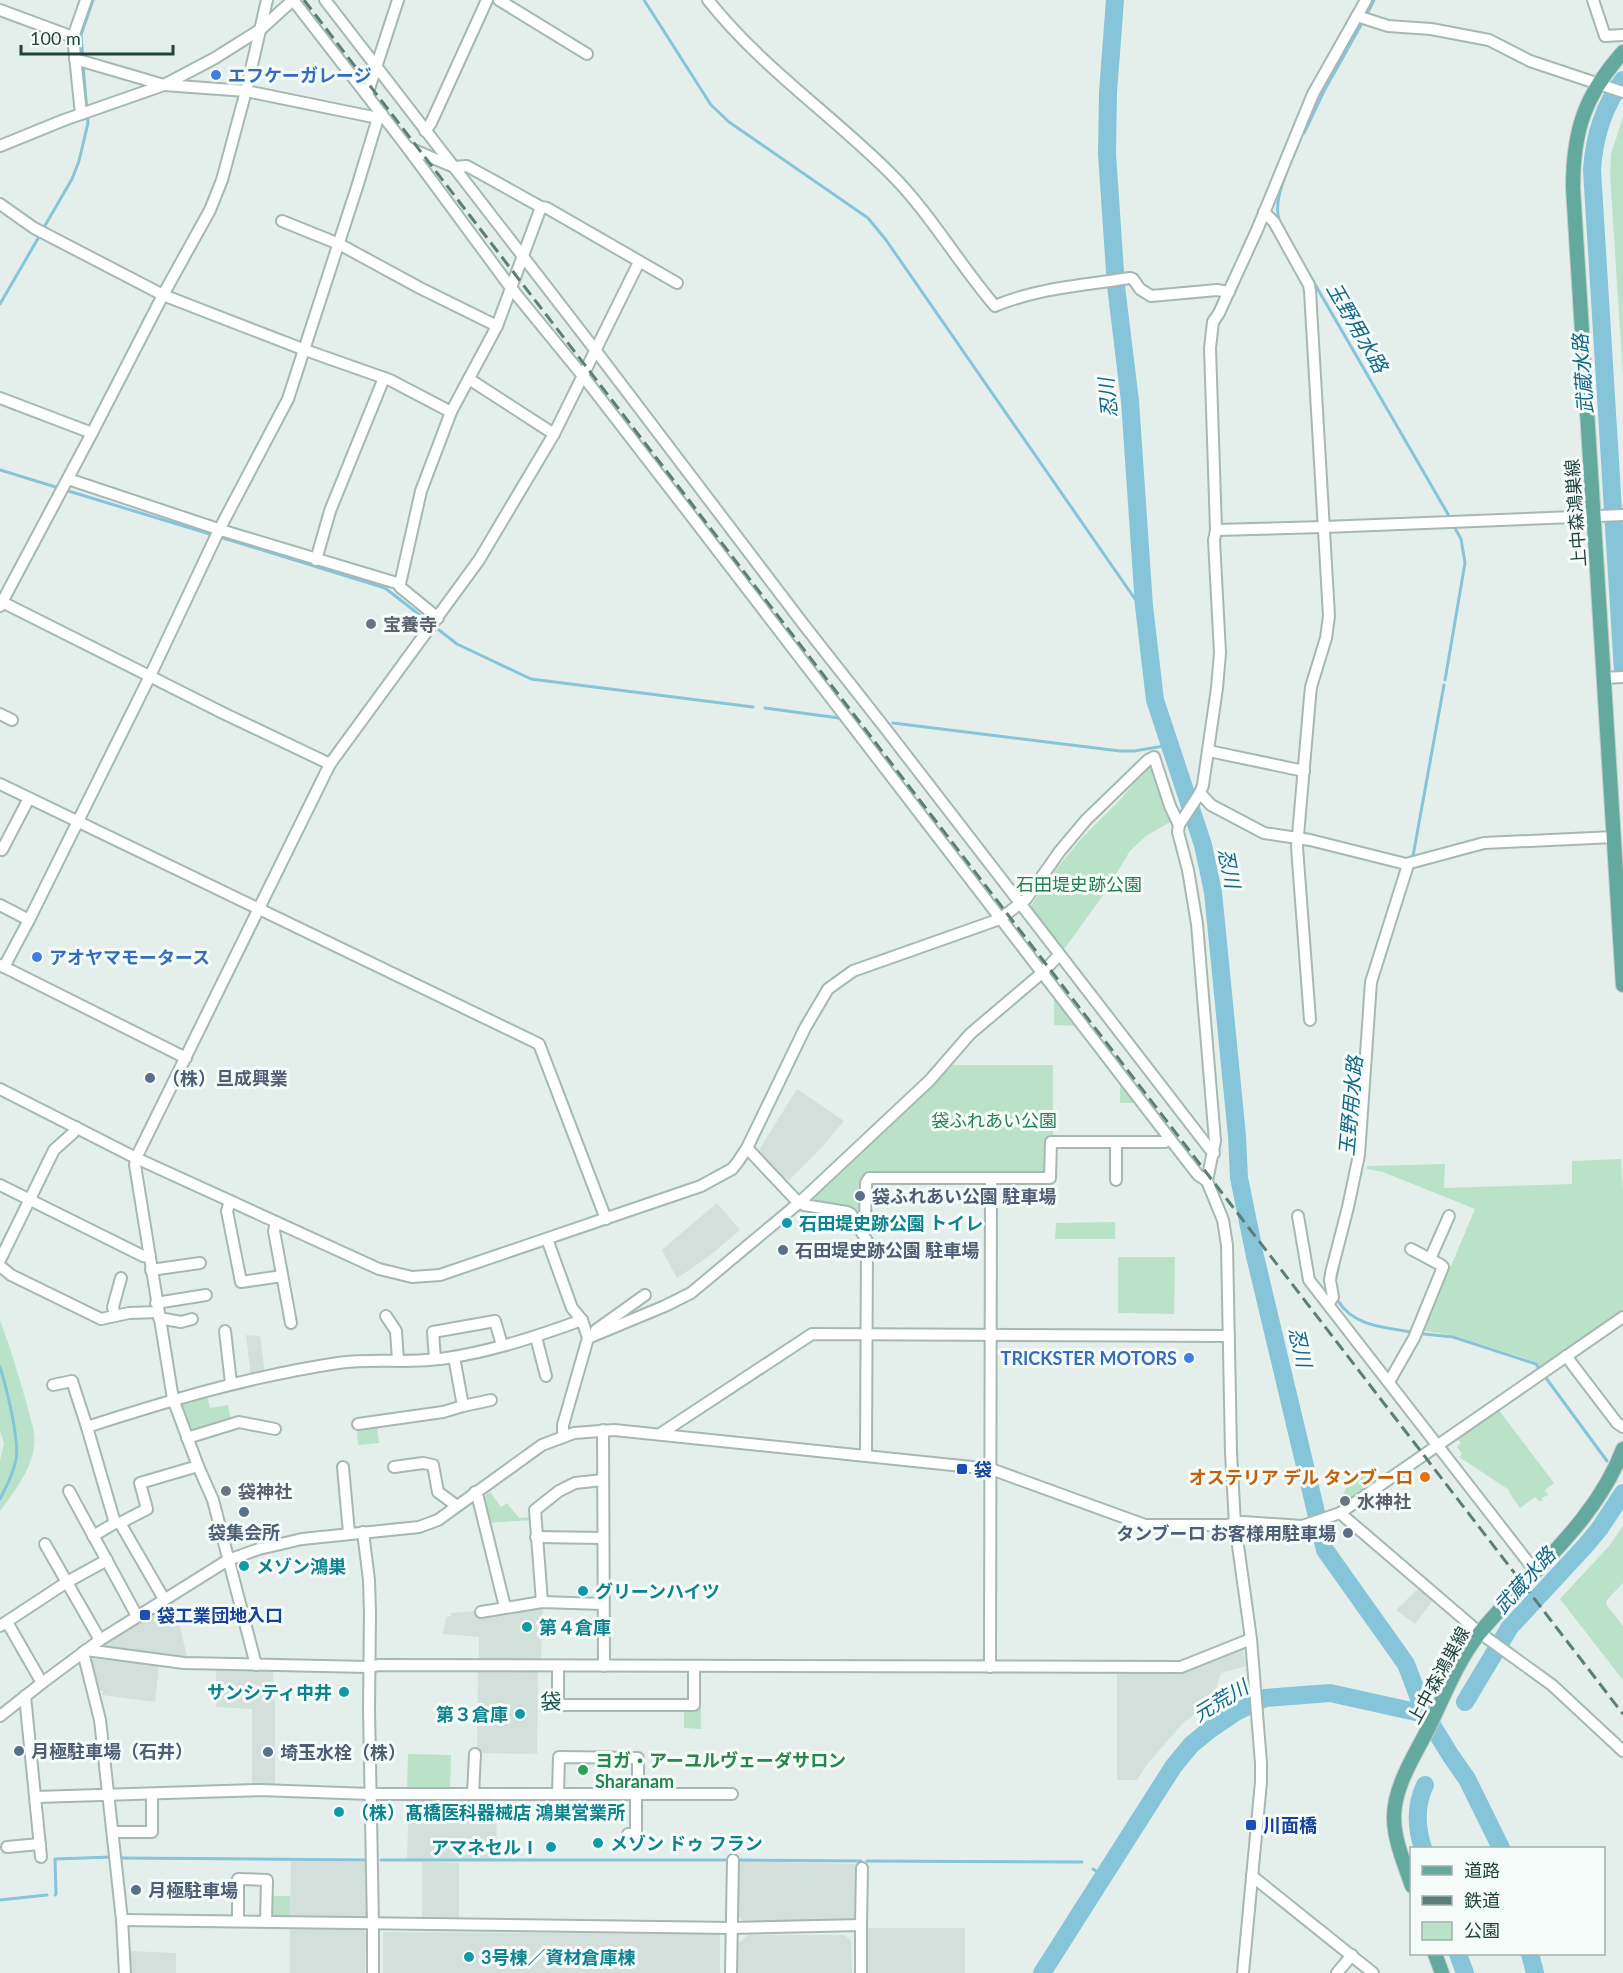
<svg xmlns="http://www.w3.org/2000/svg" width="1623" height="1973" font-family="Lato,'Noto Sans JP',sans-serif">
  <rect width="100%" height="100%" fill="#e4efeb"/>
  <g fill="#d2dfda">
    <path d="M797,1089l47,32 -21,25 -34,34 -6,-3 -24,-27z"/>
    <path d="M717,1203l23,27 -32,27 -31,21 -15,-28z"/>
    <path d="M246,1335l14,1 5,38 -14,3z"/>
    <path d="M1419,1588l14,12 -18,24 -19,-14z"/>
    <path d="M173,1599l14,57 -81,-9 -1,-5z"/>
    <path d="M543,1606l-2,52 -5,4h-57v-25l-36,-3 3,-17 5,-1v-3z"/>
    <path d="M1240,1648l3,2 3,16 -25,7 -9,28 -29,22 -35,40 -11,17h-20v-109h63z"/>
    <path d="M89,1658l70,8 -4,36 -53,-7 1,-4 -7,-1z"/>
    <path d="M216,1670l57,2 2,37v77l-20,1 -3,-3v-75l-36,-2z"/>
    <path d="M478,1670h58l2,2 -1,82 -60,-1z"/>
    <path d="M409,1798h88l-1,61h-89z"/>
    <path d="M291,1861l75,1v58l-76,-1z"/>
    <path d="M736,1861l120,3v57l-112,1 -8,-8z"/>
    <path d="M422,1862l37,1v58h-37z"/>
    <path d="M290,1925l70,1 6,6 -1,41h-75z"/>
    <path d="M867,1928h98v45h-99z"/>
    <path d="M383,1932l337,2v39h-337z"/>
    <path d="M748,1935h97l6,6 1,32h-114v-29z"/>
    <path d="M130,1951l46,2v20h-44z"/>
  </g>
  <g fill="#bae2c9">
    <path d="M1623,117v259l-13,-202 1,-20z"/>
    <path d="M1152,763l20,58 -26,15 -16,15 -26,43 -39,54h-3l-31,-42 22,-33 28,-34 37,-37z"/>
    <path d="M1054,996l22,30 -22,-1z"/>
    <path d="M949,1065h104v70l-5,1v36l-3,3 -181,-1v43l-3,2 -4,-9 -4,-3 -47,-7z"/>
    <path d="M1120,1083l16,20h-16z"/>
    <path d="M1621,1159l2,30v120l-13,13 -68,46 -6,-6 -80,-26 -36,-6 26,-63 5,-1 24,-57 -92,-37 -16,-3v-3l78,-2 -1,24 128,-4v-23z"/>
    <path d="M1115,1222v17h-60l1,-16z"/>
    <path d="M1118,1257h57l-1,57 -56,-1z"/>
    <path d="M0,1320c11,30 20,59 28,89 3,12 8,25 6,37 -3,25 -20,46 -34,65v-51l4,-17 -4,-12z"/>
    <path d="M207,1395l3,13 18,-3 3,16 -17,3 -26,9 -10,-30z"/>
    <path d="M1498,1409l56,74 -9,7 3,5 -6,3v3h-3l-4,-4 -15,11 -11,-16v-2l-50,-33 3,-3 -5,-7 4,-4 -5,-6z"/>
    <path d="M377,1424l2,19 -21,2 -1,-19z"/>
    <path d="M1356,1469l21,12 -29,21 -7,-4z"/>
    <path d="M490,1492l11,15 6,-4 12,15 12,-1 1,3 -45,3 -6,-25 1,-5 3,3z"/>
    <path d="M1623,1526v57l-16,17 -1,4 17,22v54l-63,-81 49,-53z"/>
    <path d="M1459,1621l5,5 4,13 -23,41 -15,-7z"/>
    <path d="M698,1679h3v50l-17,-1v-19h14z"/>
    <path d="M408,1754l43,1 -1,36h-43z"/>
    <path d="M270,1896h20v23l-16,-1 -4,-3z"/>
  </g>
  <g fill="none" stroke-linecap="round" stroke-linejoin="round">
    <g stroke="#86c4da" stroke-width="3">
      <path d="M644,0l67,105 18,17 139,96 18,22 249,359 9,7"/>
      <path d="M1366,16l8,-16"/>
      <path d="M83,59l-2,-24 12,-35"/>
      <path d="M1304,133l20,-42 37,-66"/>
      <path d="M1291,160l7,-15"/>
      <path d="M43,229l29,-50 7,-18 9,-38 -5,-57"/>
      <path d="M1288,237c-3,-6 -7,-12 -9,-18 -5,-16 4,-37 10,-53"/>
      <path d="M1309,274l140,242"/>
      <path d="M0,304l40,-69"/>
      <path d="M0,470l59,18"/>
      <path d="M65,490l148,45"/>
      <path d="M220,537l165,51 72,56 74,35 222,28"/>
      <path d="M1445,680l20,-117 -4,-24 -6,-11"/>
      <path d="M765,708l74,10"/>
      <path d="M893,723l227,28h14l36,-6"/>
      <path d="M1413,856l31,-171"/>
      <path d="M1335,1282l5,-23"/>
      <path d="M1338,1301c17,26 46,26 74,31"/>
      <path d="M1424,1334l29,3 83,27 3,4"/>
      <path d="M0,1367c6,19 20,74 16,93 -3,14 -9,26 -16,39"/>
      <path d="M1546,1378l61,83"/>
      <path d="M119,1858l247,2"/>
      <path d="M381,1860h350"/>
      <path d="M736,1860l125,1"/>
      <path d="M867,1861l215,1"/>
      <path d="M1093,1869l10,7"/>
      <path d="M55,1895l1,-1 -1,-35 56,-2"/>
      <path d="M0,1900l47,-5"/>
    </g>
    <g stroke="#86c4da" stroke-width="18">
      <path d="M1115,0l-7,92 -1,62 9,132 14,115 14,205 11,94 48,145 10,47 24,244 2,42 16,78 70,294 81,114 19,50 26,42 16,23 34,69"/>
      <path d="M1623,80c-19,26 -29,57 -31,90l31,502"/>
      <path d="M1465,1702l45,-75 76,-82 14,-17 23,-35"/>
      <path d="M1423,1848c-7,-21 -8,-42 2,-63"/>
      <path d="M1458,1954l7,19"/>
      <path d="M1530,1954l5,19"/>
      <path d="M1042,1973l131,-206 18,-22 17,-14 26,-18 31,-15 65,-5 95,21"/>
    </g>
    <defs>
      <g id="minor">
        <path d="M293,0l114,147 104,141 72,88 102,132 485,631 28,36 9,6"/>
        <path d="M325,0l271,351 208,274 81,103 324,420 5,5"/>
        <path d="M499,0l88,54"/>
        <path d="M708,0c52,66 123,114 182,173 41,41 68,90 105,133 42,-18 90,-21 135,-28l3,1 7,10 11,7 66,-6 12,2"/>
        <path d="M1593,0l12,36 18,-1"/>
        <path d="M0,10l73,27"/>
        <path d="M1357,16l31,10 43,3 58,11 41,21 93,31"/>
        <path d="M75,59l89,26 82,6 132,27"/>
        <path d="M367,95l31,-95"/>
        <path d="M81,114l-8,-77 13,-37"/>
        <path d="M425,131l6,-8 56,-123"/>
        <path d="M0,146l64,-26 100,-35 51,-27 46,-29 32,-29"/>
        <path d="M407,147l47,20 13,-1 74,41 6,1 130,75"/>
        <path d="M0,204l34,24 129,67 142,55 85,30 61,32"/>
        <path d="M1264,212l10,10 35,63 1,6 19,325 -3,22 -15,49 -1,10 -13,150 13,173"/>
        <path d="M282,221l57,23 81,44 77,38"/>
        <path d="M469,379l85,55"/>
        <path d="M0,398l92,35"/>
        <path d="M68,479l156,52 176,53"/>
        <path d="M1216,530l108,-3 299,-12"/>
        <path d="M316,560l14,-49 54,-133"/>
        <path d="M0,601l225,113 105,50"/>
        <path d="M0,606l92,-173 71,-138 47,-85 12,-30 24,-89 21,-91"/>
        <path d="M438,618l-38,-31v-3l21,-93 30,-79 46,-86 44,-119"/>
        <path d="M1604,678l19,-1"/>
        <path d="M0,714l12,6"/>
        <path d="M1209,751l95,20"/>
        <path d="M0,784l539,260 67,175"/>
        <path d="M1200,793l11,12 53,28 46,7 96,24 78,-21 130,-6"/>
        <path d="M0,849l2,1 25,-48"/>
        <path d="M0,905l29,15"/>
        <path d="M0,965l186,93"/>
        <path d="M4,967l25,-47 121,-244 69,-146 69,-131 69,-212 21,-69 4,-4"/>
        <path d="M0,1089l136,69 243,111 33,8 28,-2 261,-89 31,-17 5,-6 10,-15 58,-120 23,-39 25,-18 147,-52 26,-20 34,-48 26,-31 62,-60 6,-3 16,49 9,19"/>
        <path d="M747,1148l47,50 10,7 43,7 4,2 16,27 -1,214"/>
        <path d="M1116,1180v-38"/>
        <path d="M0,1185l143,71 6,1"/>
        <path d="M230,1201l-3,10 14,71 41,-6"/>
        <path d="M1298,1216l11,64 226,291"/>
        <path d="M276,1222l-2,9 17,92"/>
        <path d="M863,1233l2,-13 1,-37 3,-5h181l1,-36h114l5,-3"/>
        <path d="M547,1239l25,69 10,12 6,18 -25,87v10"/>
        <path d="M1430,1259l19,-43"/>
        <path d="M0,1260l54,-110 19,-17 3,-6"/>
        <path d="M0,1266l11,9 90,44 28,-6 29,-1"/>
        <path d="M151,1270l49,-7"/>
        <path d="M156,1303l50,-8"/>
        <path d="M1328,1304l5,-7 -3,-17 1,-7 17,-66 11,-52 12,-173 36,-114 -1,-4"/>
        <path d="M115,1316l-2,-9 8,-29"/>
        <path d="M386,1316l10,15 2,29"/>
        <path d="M159,1318l22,4 11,-3"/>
        <path d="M596,1330l49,-35"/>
        <path d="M225,1331l6,52"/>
        <path d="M536,1337l10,39"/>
        <path d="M588,1338l77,-32 26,-13 109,-91 130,-122 40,-46 72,-61 17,-18"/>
        <path d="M1566,1356l51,67 6,4"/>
        <path d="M435,1359l-2,-27 62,-11 7,24"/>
        <path d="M1389,1382l25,-44 29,-71 -2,-2 -30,-16"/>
        <path d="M53,1385l19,-4 15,46"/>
        <path d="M463,1406l28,-6"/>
        <path d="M358,1424l85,-12 20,-6 -9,-49"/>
        <path d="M603,1430l1,236"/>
        <path d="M660,1434l152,-100 417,2"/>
        <path d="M187,1438l52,-16 36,7"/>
        <path d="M343,1467l6,66"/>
        <path d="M394,1467l29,-4 10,2 5,27 19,14"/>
        <path d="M69,1491l68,125"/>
        <path d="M475,1492l3,6 27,109"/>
        <path d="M1340,1513l140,120 72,52 71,66"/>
        <path d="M115,1523h5l27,-14 -7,-26 58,-17"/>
        <path d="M120,1523l44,76"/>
        <path d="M363,1532l6,48 1,33 -1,96 4,216v48"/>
        <path d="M93,1536l22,-13 -28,-96c83,-27 165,-51 251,-64 36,-5 73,1 109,-5 46,-7 91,-22 135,-38"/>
        <path d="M536,1537l67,1"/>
        <path d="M45,1544l55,96"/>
        <path d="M542,1602l-7,-92 24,-19 16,-8 28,-3"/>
        <path d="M481,1612l61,-10 61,2"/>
        <path d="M7,1622l35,61"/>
        <path d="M0,1626l67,-44 40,-22"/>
        <path d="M86,1650l98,13 184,4 11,-2 802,2 70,-28"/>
        <path d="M83,1652l17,68 22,200 3,53"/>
        <path d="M256,1665l-43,-165 -15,-34 -25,-67 -38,-234 1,-7 194,-394 149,-204 75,-126 85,-172"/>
        <path d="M558,1666v39h136v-39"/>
        <path d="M990,1667l1,-489"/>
        <path d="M25,1696l16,161"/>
        <path d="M0,1716l42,-33 58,-43 128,-80 31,-11 43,-10 117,-12 19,-7 104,-75 32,-12 40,-3 377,39 154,56h82l16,-3 59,4 38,-13 283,-196"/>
        <path d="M473,1794l2,-40"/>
        <path d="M558,1794l1,-37 79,1v37"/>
        <path d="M36,1797l224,-7 110,4h362"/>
        <path d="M113,1832h39v-37"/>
        <path d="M628,1834h8v-39"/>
        <path d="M7,1847l33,-3"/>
        <path d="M1252,1876l121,97"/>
        <path d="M122,1920l610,8 129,-3v48"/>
        <path d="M238,1921v-42l29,1 -1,42"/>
        <path d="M861,1925l1,-57"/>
        <path d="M731,1973l2,-113"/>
        <path d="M1243,1973l18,-191v-19l-10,-124 -16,-115 -4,-72 -4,-207 -4,-25 -16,-39 8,-40 -18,-217 -9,-54 -10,-38 1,-7 21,-32 3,-8 14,-97 3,-35 -6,-113 2,-10 -6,-182 3,-26 6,-9 38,-83 56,-136 53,-94"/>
        <path d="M1337,1973l15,-18"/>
      </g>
      <g id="major">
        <path d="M1623,52c-38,43 -50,78 -50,136l50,797"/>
        <path d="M1412,1886c-7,-21 -17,-43 -18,-66 -1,-33 21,-65 35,-93 15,-31 28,-65 49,-92 49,-61 117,-111 145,-186"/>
        <path d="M1435,1954l7,19"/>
      </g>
    </defs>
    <use href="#minor" stroke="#a6b8b3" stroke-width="14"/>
    <use href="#major" stroke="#c1cac9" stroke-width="16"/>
    <use href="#minor" stroke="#fff" stroke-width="10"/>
    <use href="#major" stroke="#63a99e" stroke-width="14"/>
    <path stroke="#5b7e78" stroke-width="3" stroke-dasharray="12 6" stroke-linecap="butt" d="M304,0l1319,1714"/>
  </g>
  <g fill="#3f7fe0" stroke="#f5fbf8" stroke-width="2">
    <circle cx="216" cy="75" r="6"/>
    <circle cx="37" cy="957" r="6"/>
    <circle cx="1189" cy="1358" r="6"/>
  </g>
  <g fill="#6b7280" stroke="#f5fbf8" stroke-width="2">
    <circle cx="371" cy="624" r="6"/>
    <circle cx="226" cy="1491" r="6"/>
    <circle cx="1345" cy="1501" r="6"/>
  </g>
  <g fill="#5c6f8a" stroke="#f5fbf8" stroke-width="2">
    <circle cx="150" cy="1078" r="6"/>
    <circle cx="860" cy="1196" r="6"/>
    <circle cx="783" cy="1250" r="6"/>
    <circle cx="244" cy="1512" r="6"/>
    <circle cx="1348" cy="1533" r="6"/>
    <circle cx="19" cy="1751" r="6"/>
    <circle cx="268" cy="1752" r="6"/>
    <circle cx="136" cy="1890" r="6"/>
  </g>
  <g fill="#0f9aa8" stroke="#f5fbf8" stroke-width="2">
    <circle cx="787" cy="1223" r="6"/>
    <circle cx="244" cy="1566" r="6"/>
    <circle cx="583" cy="1591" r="6"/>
    <circle cx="527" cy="1627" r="6"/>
    <circle cx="344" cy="1692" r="6"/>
    <circle cx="520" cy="1714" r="6"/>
    <circle cx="339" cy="1812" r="6"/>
    <circle cx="598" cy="1843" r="6"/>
    <circle cx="551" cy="1847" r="6"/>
    <circle cx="469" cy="1957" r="6"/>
  </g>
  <g fill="#1a4fb4" stroke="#f5fbf8" stroke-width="2">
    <rect x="956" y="1463" width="12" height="12" rx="3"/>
    <rect x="139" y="1609" width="12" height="12" rx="3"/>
    <rect x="1245" y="1819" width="12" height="12" rx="3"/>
  </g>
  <circle fill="#e8710a" stroke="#f5fbf8" stroke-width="2" cx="1425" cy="1477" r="6"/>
  <circle fill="#2e9e5b" stroke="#f5fbf8" stroke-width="2" cx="583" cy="1770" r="6"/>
  <g text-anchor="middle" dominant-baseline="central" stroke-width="6" stroke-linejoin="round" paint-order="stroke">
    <g font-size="18" font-weight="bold" fill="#366cbe" stroke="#f5fbf8" text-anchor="start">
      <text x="228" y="75">エフケーガレージ</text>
      <text x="49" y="957">アオヤマモータース</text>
      <text x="1177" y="1358" text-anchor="end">TRICKSTER MOTORS</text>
    </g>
    <g font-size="18" fill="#21433d" stroke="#f5fbf8">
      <text transform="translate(1575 513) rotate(-94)">上中森鴻巣線</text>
      <text transform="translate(1438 1675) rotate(-61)">上中森鴻巣線</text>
    </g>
    <g font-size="18" font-weight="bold" fill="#5b616d" stroke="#f5fbf8" text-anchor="start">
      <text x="383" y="624">宝養寺</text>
      <text x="238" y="1491">袋神社</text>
      <text x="1357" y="1501">水神社</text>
    </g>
    <g font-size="18" fill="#267f51" stroke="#f5fbf8">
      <text x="1079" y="884">石田堤史跡公園</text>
      <text x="994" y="1120">袋ふれあい公園</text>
    </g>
    <g font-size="18" font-weight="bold" fill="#4e5e75" stroke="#f5fbf8" text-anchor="start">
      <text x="162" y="1078">（株）旦成興業</text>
      <text x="872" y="1196">袋ふれあい公園 駐車場</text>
      <text x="795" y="1250">石田堤史跡公園 駐車場</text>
      <text x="244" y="1532" text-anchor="middle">袋集会所</text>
      <text x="1336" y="1533" text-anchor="end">タンブーロ お客様用駐車場</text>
      <text x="31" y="1751">月極駐車場（石井）</text>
      <text x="280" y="1752">埼玉水栓（株）</text>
      <text x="148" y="1890">月極駐車場</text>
    </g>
    <g font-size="18" font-weight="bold" fill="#0d838f" stroke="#f5fbf8" text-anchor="start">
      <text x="799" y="1223">石田堤史跡公園 トイレ</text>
      <text x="256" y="1566">メゾン鴻巣</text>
      <text x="595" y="1591">グリーンハイツ</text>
      <text x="539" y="1627">第４倉庫</text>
      <text x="332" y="1692" text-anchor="end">サンシティ中井</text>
      <text x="508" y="1714" text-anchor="end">第３倉庫</text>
      <text x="351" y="1812">（株）髙橋医科器械店 鴻巣営業所</text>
      <text x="610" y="1843">メゾン ドゥ フラン</text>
      <text x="539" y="1847" text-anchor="end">アマネセルⅠ</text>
      <text x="481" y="1957">3号棟／資材倉庫棟</text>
    </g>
    <g font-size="18" font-weight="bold" fill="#164399" stroke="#f5fbf8" text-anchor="start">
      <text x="974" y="1469">袋</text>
      <text x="157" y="1615">袋工業団地入口</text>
      <text x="1263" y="1825">川面橋</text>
    </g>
    <g font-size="18" font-weight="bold" fill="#c56008" stroke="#f5fbf8" text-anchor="end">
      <text x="1413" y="1477">オステリア デル タンブーロ</text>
    </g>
    <g font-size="18" font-weight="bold" fill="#27864d" stroke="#f5fbf8" text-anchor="start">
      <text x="595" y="1760">ヨガ・アーユルヴェーダサロン<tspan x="595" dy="21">Sharanam</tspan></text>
    </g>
    <g font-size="20" font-style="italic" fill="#136887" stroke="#f5fbf8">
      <text transform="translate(1358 327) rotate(60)">玉野用水路</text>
      <text transform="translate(1582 374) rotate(-94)">武蔵水路</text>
      <text transform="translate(1107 398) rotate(-96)">忍川</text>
      <text transform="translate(1230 868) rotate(79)">忍川</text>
      <text transform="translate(1350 1106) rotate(-85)">玉野用水路</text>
      <text transform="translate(1301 1347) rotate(77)">忍川</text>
      <text transform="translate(1524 1580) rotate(-48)">武蔵水路</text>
      <text transform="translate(1220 1700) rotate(-31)">元荒川</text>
    </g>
    <g font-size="21" fill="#1a584f" stroke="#f5fbf8">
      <text x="551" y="1700">袋</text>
    </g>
  </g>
  <rect x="1410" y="1847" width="195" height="108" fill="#f5fbf8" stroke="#a0b1ad" stroke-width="1.5"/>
  <rect x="1422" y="1866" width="30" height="9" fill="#63a99e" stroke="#a0b1ad" stroke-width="1.5"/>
  <text x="1464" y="1877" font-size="18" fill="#21433d">道路</text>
  <rect x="1422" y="1896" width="30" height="9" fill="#5b7e78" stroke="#a0b1ad" stroke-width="1.5"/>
  <text x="1464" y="1907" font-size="18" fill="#21433d">鉄道</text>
  <rect x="1422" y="1922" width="30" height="18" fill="#bae2c9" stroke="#a0b1ad" stroke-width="1.5"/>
  <text x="1464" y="1937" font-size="18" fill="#21433d">公園</text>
  <path d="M21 45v9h152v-9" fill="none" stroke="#21433d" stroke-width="3"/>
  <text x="30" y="45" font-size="18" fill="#21433d" stroke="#f5fbf8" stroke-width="4.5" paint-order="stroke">100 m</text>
</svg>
